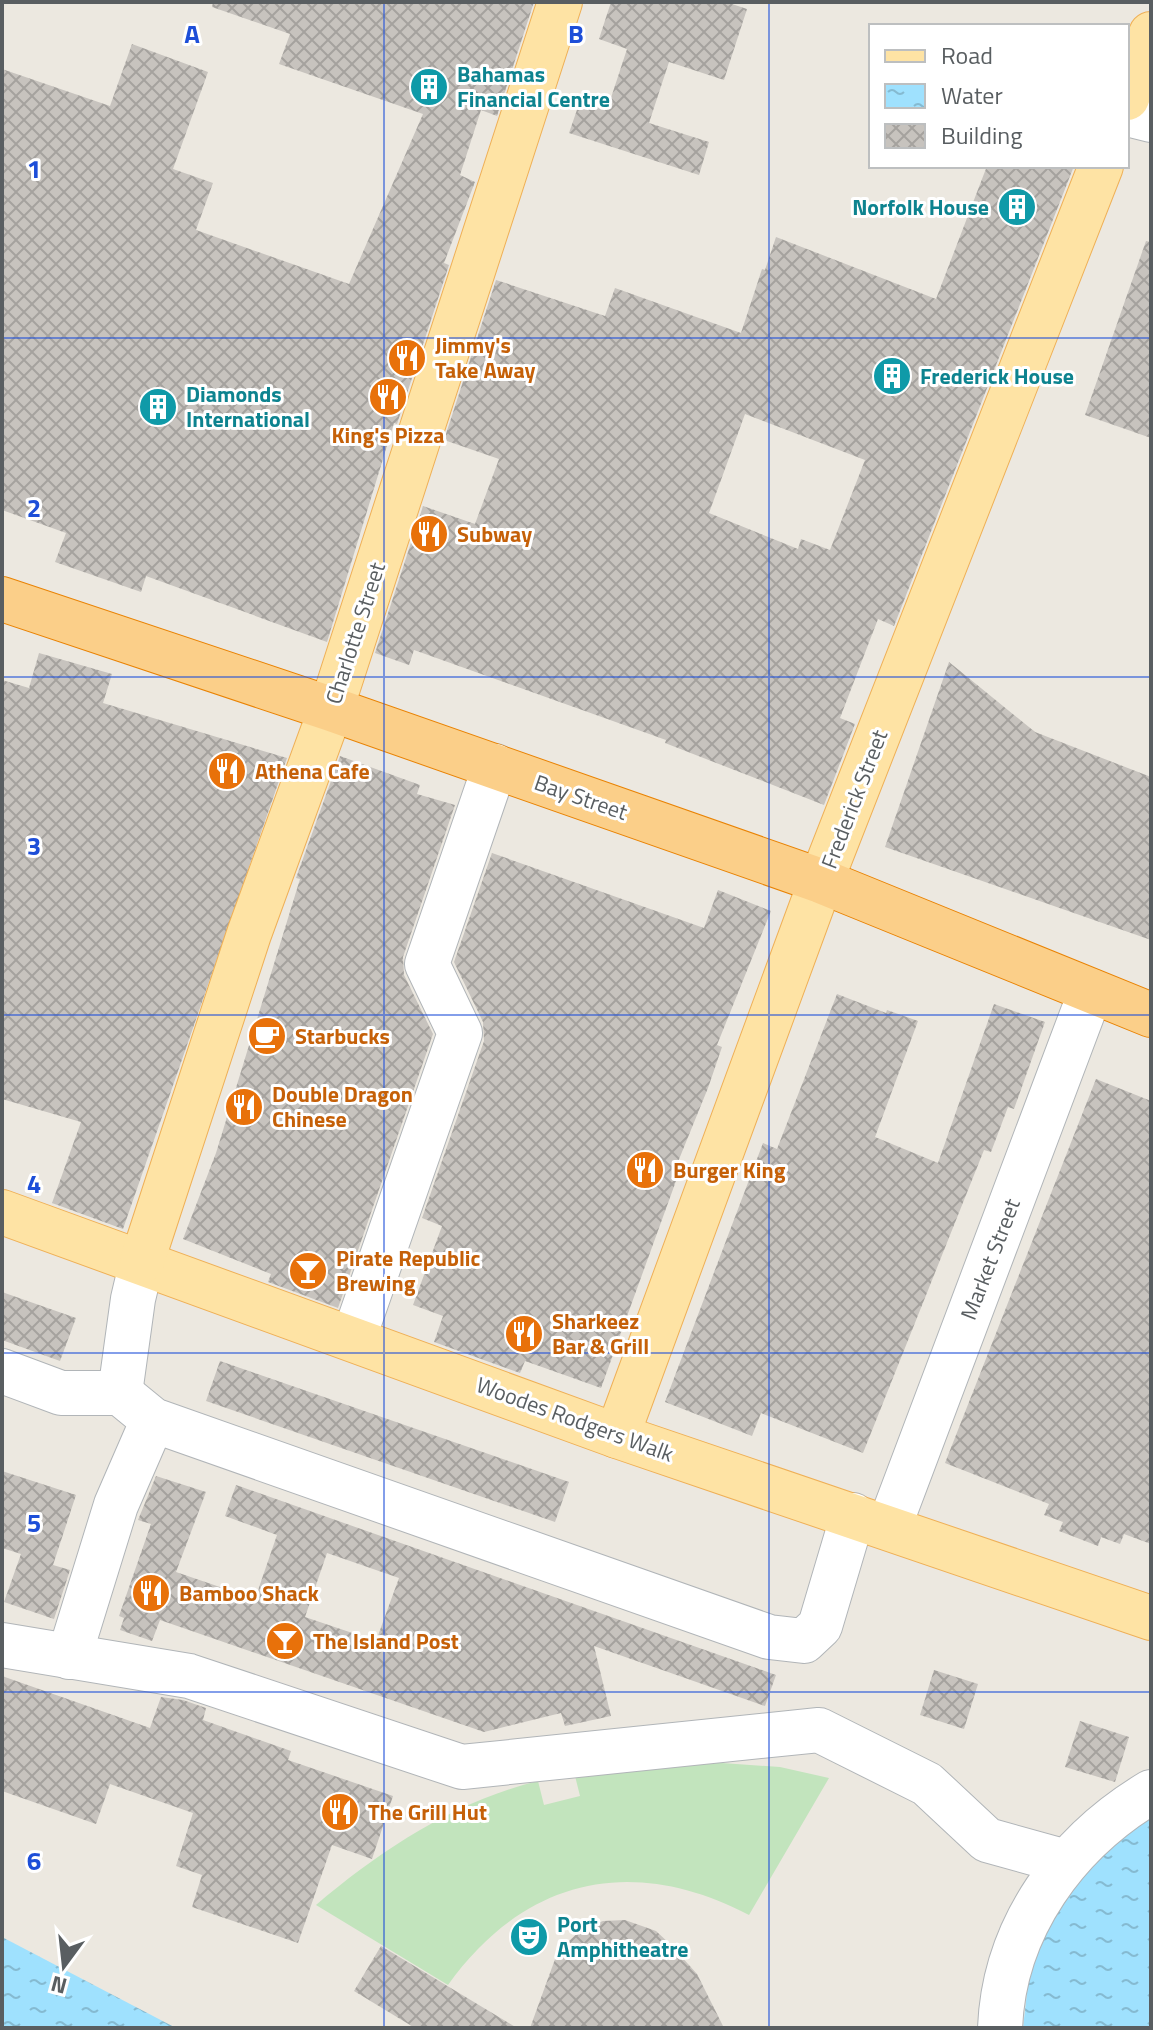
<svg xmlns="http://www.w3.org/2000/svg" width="1153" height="2030" font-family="'Titillium Web',sans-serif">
  <defs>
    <pattern id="water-ripples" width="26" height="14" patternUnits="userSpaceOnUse" patternTransform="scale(2)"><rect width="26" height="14" fill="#9fe1fe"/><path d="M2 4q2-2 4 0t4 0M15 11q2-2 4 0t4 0" fill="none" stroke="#85bad1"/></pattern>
    <pattern id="building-cross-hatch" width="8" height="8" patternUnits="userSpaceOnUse" patternTransform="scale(2)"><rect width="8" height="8" fill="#c7c3be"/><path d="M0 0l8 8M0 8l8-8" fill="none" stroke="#a5a29e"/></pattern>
  </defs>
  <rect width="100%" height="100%" fill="#ece8e0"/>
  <path fill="#c2e4bd" d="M680,1760l100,7 49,11 -80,137c-117,-61 -224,-37 -301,70l-132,-80c65,-55 138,-103 222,-124l6,24 36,-9 -6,-24z"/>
  <g fill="url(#water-ripples)">
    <path d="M1151,1808v220h-128l6,-53 32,-78z"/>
    <path d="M2,1937l174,91h-174z"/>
  </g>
  <g fill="url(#building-cross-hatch)" fill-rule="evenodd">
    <path d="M213,2h321l-37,114 -16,-6 -21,65 15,7 -31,81 5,2 -52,159 -3,-1 -67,219 -181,-66 -5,16 -86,-30 11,-29 -64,-23v-441l108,37 22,-62 76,28 -35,97 40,14 -17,47 153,54 74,-170 -144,-50 11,-30 -78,-27z"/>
    <path d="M611,2h115l21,7 -23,71 -55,-18 -20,61 60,19 -10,33 -130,-42 11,-32 27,9 20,-61 -28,-10z"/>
    <path d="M987,166h87l-180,460 -16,-7 -38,99 15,6 -31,81 -159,-62 1,-3 -252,-90 -5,15 -34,-12 48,-147 52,18 24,-65 -55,-19 52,-160 109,36 10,-28 126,45 21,-64 3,1 11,-33 160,62zM745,414l120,46 -35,90 -29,-11 -3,10 -89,-36z"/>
    <path d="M1146,241l5,1v196l-66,-23z"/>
    <path d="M39,653l73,21 -9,29 184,55 -164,471 -71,-26 29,-81 -79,-23v-419l27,8z"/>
    <path d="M949,662l86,70 116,45v163l-266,-93z"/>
    <path d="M340,756l80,29 -3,9 38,11 -52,152 1,18 29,59 -95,274 -70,-26 3,-8 -88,-35 33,-86 84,-274 -4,-1z"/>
    <path d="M492,853l212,75 14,-38 53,21 -54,134 5,2 -14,41 -37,91 5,2 -75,207 -76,-27 -5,12 -86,-31 9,-26 -30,-11 29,-79 -20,-8 62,-177 -1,-19 -29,-60z"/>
    <path d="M837,994l49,19 1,-3 31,11 -43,116 63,26 56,-159 51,18 -31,87 -6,-2 -17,45 -7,-2 -121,303 -102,-40 -9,23 -87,-34 98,-259 14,6z"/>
    <path d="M1096,1079l55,22v443l-27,-10 -4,10 -19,-7 -3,9 -39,-15 4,-9 -19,-7 5,-11 -104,-41z"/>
    <path d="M2,1292l74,26 -16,43 -58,-21z"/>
    <path d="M220,1361l349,121 -14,40 -349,-121z"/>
    <path d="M2,1471l74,24 -23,70 17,5 -16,49 -50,-17 17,-48 -19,-6z"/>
    <path d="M156,1476l50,16 -30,80 79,27 22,-64 -52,-19 11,-31 540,190 -11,31 -171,-60 17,70 -46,10 -4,-13 -77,19 -324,-112 -8,21 -32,-11 4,-12 -5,-2 32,-92 -13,-4zM327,1553l72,25 -23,63 -71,-24z"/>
    <path d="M934,1670l44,14 -14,45 -44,-14z"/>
    <path d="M2,1676l148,52 11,-31 22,3 23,8 -3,12 88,31 -3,9 105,36 -21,63 -40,-14 -34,98 -106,-36 10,-32 -26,-9 17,-53 -83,-29 -14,40 -94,-33z"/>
    <path d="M1080,1721l49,16 -14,45 -50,-15z"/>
    <path d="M625,1920l31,11 15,14 26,29 27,54h-194l28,-77 24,-22 21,-8z"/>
    <path d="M381,1946l136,82h-102l-61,-37z"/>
  </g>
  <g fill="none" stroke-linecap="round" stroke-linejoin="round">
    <defs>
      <g id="minor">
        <path d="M1127,114l24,6"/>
        <path d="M354,1337l106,-304 -33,-69 68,-198"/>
        <path d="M2,1371l59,22h59l33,27 616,217 35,4 16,-15 33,-111"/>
        <path d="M120,1393l13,-94 9,-38"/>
        <path d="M889,1527l202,-536"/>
        <path d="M2,1645l187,31 273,91 357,-37 108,54 60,56 79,22"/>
        <path d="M69,1657l47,-152 37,-85"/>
        <path d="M1000,2028c4,-101 67,-186 151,-236"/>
      </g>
      <g id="major">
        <path d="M1127,98l24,-64"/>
        <path d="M2,1212l615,224 534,182"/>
        <path d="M142,1261l107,-327 82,-225 229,-707"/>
        <path d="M617,1436l204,-555 280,-715"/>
      </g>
      <path id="highway" d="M2,599l329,110 490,172 330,134"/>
    </defs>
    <use href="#minor" stroke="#b1b5b8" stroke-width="46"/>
    <use href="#major" stroke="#efb057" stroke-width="46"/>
    <use href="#highway" stroke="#e98304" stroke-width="46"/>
    <use href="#minor" stroke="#fff" stroke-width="44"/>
    <use href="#major" stroke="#fee3a4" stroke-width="44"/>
    <use href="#highway" stroke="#fbcf89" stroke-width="44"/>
  </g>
  <path fill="none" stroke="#1d4ed8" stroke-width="2" stroke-opacity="0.55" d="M384,2v2026M769,2v2026M2,338h1149M2,677h1149M2,1015h1149M2,1353h1149M2,1692h1149"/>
  <defs>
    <symbol id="building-disc" viewBox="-11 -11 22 22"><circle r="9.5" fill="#0f9aa8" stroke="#fff"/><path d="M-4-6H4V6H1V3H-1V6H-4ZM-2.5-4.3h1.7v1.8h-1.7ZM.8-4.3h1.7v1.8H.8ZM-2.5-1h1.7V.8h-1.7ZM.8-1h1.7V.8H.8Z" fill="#fff"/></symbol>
    <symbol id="restaurant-disc" viewBox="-11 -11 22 22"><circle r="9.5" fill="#e8710a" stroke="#fff"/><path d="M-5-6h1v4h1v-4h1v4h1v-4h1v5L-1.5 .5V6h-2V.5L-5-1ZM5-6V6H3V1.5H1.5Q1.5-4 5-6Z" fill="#fff"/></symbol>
    <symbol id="cafe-disc" viewBox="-11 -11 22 22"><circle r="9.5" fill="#e8710a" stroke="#fff"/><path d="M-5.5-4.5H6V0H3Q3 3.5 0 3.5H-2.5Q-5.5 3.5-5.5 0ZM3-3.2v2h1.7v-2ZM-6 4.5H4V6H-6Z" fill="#fff"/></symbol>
    <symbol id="bar-disc" viewBox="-11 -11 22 22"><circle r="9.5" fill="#e8710a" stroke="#fff"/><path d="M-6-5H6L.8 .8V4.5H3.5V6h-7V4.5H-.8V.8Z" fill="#fff"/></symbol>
    <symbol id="theatre-disc" viewBox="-11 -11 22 22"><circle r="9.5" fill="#0f9aa8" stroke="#fff"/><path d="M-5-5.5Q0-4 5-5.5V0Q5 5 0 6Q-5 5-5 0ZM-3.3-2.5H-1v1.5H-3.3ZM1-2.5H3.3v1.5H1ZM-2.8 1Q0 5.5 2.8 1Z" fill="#fff"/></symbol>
  </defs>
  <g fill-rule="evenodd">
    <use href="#building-disc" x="407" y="65" width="44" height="44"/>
    <use href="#building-disc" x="995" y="185" width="44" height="44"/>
    <use href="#restaurant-disc" x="385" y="336" width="44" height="44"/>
    <use href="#building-disc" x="870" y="354" width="44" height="44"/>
    <use href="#restaurant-disc" x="366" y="375" width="44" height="44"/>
    <use href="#building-disc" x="136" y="385" width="44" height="44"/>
    <use href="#restaurant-disc" x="407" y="512" width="44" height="44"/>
    <use href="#restaurant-disc" x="205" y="749" width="44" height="44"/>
    <use href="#cafe-disc" x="245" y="1014" width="44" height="44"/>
    <use href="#restaurant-disc" x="222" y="1085" width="44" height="44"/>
    <use href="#restaurant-disc" x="623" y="1148" width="44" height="44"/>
    <use href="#bar-disc" x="286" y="1249" width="44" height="44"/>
    <use href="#restaurant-disc" x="502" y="1312" width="44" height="44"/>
    <use href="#restaurant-disc" x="129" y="1571" width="44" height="44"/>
    <use href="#bar-disc" x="263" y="1619" width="44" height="44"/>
    <use href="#restaurant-disc" x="318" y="1790" width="44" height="44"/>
    <use href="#theatre-disc" x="507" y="1915" width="44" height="44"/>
  </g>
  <g text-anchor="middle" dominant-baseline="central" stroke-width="6" stroke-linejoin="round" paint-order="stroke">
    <g font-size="22" font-weight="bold" fill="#0d838f" stroke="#fff" text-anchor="start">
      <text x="457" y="74">Bahamas<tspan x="457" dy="25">Financial Centre</tspan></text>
      <text x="989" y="207" text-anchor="end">Norfolk House</text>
      <text x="920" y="376">Frederick House</text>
      <text x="186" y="394">Diamonds<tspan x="186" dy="25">International</tspan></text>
      <text x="557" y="1924">Port<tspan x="557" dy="25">Amphitheatre</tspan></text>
    </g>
    <g font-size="22" font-weight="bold" fill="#c56008" stroke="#fff" text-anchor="start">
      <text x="435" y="345">Jimmy's<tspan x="435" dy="25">Take Away</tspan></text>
      <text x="388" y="435" text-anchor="middle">King's Pizza</text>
      <text x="457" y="534">Subway</text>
      <text x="255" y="771">Athena Cafe</text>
      <text x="295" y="1036">Starbucks</text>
      <text x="272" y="1094">Double Dragon<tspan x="272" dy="25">Chinese</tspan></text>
      <text x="673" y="1170">Burger King</text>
      <text x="336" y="1258">Pirate Republic<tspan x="336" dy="25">Brewing</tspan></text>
      <text x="552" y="1321">Sharkeez<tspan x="552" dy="25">Bar &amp; Grill</tspan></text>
      <text x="179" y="1593">Bamboo Shack</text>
      <text x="313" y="1641">The Island Post</text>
      <text x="368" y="1812">The Grill Hut</text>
    </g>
    <g font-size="22" fill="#595e61" stroke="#fff">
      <text transform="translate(355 633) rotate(-72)">Charlotte Street</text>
      <text transform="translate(581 797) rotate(19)">Bay Street</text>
      <text transform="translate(854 799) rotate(-69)">Frederick Street</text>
      <text transform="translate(990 1259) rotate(-69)">Market Street</text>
      <text transform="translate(575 1419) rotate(20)">Woodes Rodgers Walk</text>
    </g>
  </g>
  <g font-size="26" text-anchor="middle" font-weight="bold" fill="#1d4ed8" stroke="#fff" stroke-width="6" stroke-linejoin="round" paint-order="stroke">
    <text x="192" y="43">A</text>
    <text x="576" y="43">B</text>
    <text x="34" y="178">1</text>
    <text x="34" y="517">2</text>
    <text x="34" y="855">3</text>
    <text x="34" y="1193">4</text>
    <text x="34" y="1532">5</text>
    <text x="34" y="1870">6</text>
  </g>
  <rect width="1153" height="2030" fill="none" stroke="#595e61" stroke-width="8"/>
  <rect x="869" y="24" width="260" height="144" fill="#ffffff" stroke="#bdbfc0" stroke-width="2"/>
  <rect x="885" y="50" width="40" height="12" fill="#fee3a4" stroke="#bdbfc0" stroke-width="2"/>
  <text x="941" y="64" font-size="24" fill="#595e61">Road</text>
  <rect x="885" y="84" width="40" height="24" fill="url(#water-ripples)" stroke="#bdbfc0" stroke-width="2"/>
  <text x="941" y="104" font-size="24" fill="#595e61">Water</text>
  <rect x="885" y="124" width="40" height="24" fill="url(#building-cross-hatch)" stroke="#bdbfc0" stroke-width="2"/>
  <text x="941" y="144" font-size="24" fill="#595e61">Building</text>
  <g transform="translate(64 1966) rotate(195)" stroke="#ffffff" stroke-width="6" paint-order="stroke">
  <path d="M0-6L14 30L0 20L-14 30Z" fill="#595e61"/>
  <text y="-12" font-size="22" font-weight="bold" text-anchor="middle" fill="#595e61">N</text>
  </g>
</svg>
